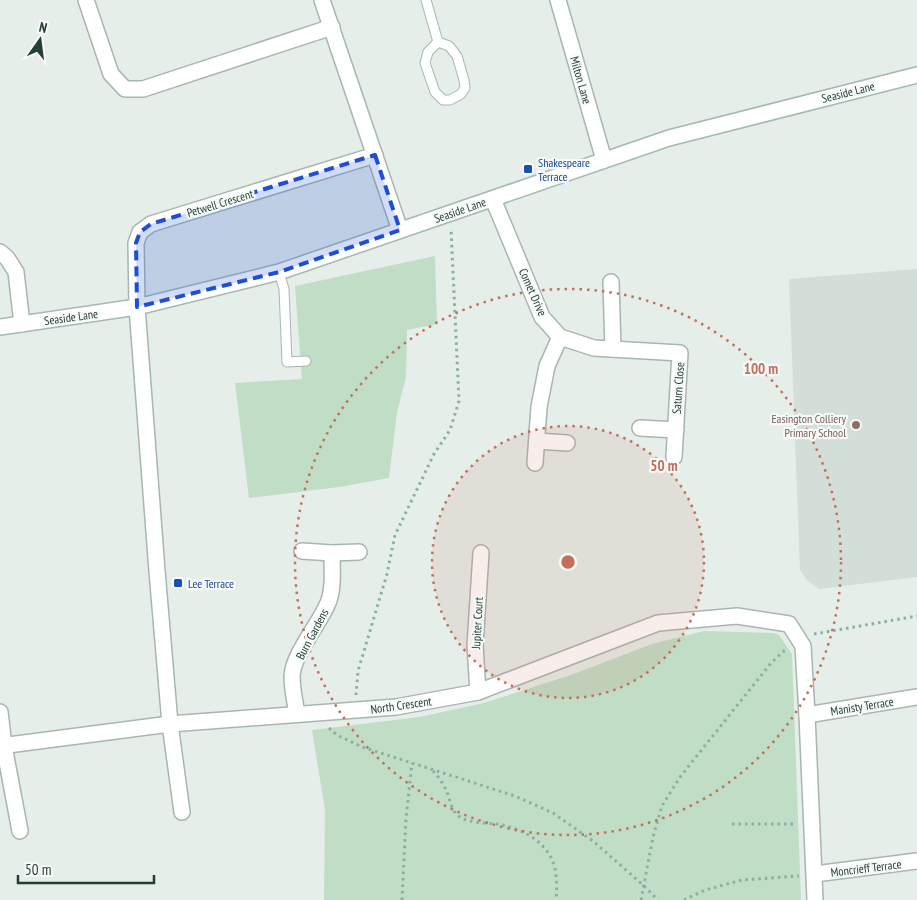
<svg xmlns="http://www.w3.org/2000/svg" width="917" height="900" font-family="'PT Sans Narrow',sans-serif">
  <rect width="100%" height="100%" fill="#e5eee9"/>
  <path fill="#d4ded8" d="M917,269v308l-98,12 -12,-9 -7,-10 -11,-291z"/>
  <g fill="#c0ddc5">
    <path d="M435,256l2,68 -30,6 -1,47 -9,35 -8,66 -50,9 -90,11 -14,-115 67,-4 -7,-93z"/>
    <path d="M704,631l69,2 6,2 13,19 9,246h-477l1,-90 -13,-80 108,-13 64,-14 87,-28 81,-31z"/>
  </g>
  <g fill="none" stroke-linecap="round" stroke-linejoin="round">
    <defs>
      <g id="service">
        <path d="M426,0l12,42"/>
        <path d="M438,42l11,4 8,10 7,24 1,8 -4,6 -11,6h-7l-8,-8 -10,-29 3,-11z"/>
        <path d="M279,272l5,17 3,73 19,-1"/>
      </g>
      <g id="minor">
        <path d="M86,0l25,74 14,15h18l189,-62"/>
        <path d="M322,0l78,230"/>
        <path d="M558,0l46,160"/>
        <path d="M493,199l49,118 18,20 34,11 86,5 -6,104"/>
        <path d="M0,252l7,6 9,14 6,52"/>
        <path d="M611,282l2,67"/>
        <path d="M640,428l36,2"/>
        <path d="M537,441l30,2"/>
        <path d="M535,463l4,-56 8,-41 13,-29"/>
        <path d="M302,551l30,2 27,-1"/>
        <path d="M478,692l-3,-47 6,-92"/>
        <path d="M0,712l4,34 16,85"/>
        <path d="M297,714c-2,-12 -5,-25 -5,-38 1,-22 28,-53 36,-73 6,-15 4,-34 4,-50"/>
        <path d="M807,715l110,-18"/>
        <path d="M0,746l170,-22 226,-17 82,-15 180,-69 79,-7 52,8 14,22 4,69 8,185"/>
        <path d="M182,812l-12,-88 -13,-153 -20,-264 -1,-64 4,-11 11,-8 224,-69"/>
        <path d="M815,874l102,-13"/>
      </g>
      <path id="secondary" d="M0,327l137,-20 142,-35 390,-134 248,-63"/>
    </defs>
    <use href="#service" stroke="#a8b6b0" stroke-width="11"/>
    <use href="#minor" stroke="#a8b6b0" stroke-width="18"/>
    <use href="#secondary" stroke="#a4b9b0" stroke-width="18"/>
    <g stroke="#88b0a0" stroke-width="3" stroke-dasharray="2.5 4" stroke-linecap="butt">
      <path d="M814,634l103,-18"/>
      <path d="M356,695l2,-24 29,-97 8,-39 39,-81 16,-24 9,-29 -8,-172"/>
      <path d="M329,728l8,7 25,12 153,49 38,17 40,28 50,44 15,15"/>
      <path d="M433,771c5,5 10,12 13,19 4,8 5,22 14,27 8,6 27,6 37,7 25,4 53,19 58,45 2,10 2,21 1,31"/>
      <path d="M732,824h65"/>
      <path d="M402,900l4,-82 6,-55"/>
      <path d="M641,900l12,-63 9,-31 18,-29 91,-114 15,-14"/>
      <path d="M684,900l21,-10 37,-10 57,-4"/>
    </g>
    <use href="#service" stroke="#fff" stroke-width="9"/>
    <use href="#minor" stroke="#fff" stroke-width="15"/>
    <use href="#secondary" stroke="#fff" stroke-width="15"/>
  </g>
  <path fill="#1d4ed8" fill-opacity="0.2" stroke="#1d4ed8" stroke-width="4" stroke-dasharray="10 6" stroke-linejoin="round" d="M375,155l25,75 -121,42 -142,35 -1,-64 4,-11 11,-8z"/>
  <circle cx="568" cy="562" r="136" fill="#c36f5c" fill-opacity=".12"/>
  <g fill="none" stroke="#c36f5c" stroke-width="2.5" stroke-dasharray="2.5 5">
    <circle cx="568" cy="562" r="136"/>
    <circle cx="568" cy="562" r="273"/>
  </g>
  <g fill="#1a4fb4" stroke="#f6faf8" stroke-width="2">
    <rect x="523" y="164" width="10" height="10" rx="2.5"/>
    <rect x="173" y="578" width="10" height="10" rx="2.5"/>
  </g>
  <circle fill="#8d6e63" stroke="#f6faf8" stroke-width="2" cx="856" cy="425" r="5"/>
  <g text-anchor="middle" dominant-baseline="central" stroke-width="4.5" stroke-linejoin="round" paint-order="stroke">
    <g font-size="12" fill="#253f36" stroke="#f6faf8">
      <text transform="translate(581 80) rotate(74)">Milton Lane</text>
      <text transform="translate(848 92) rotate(-14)">Seaside Lane</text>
      <text transform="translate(220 203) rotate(-17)">Petwell Crescent</text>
      <text transform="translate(460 210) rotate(-19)">Seaside Lane</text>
      <text transform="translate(533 292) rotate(66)">Comet Drive</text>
      <text transform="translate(71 317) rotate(-8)">Seaside Lane</text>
      <text transform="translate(678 388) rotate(-86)">Saturn Close</text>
      <text transform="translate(477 623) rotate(-87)">Jupiter Court</text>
      <text transform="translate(312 634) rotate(-62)">Burn Gardens</text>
      <text transform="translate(401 705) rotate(-8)">North Crescent</text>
      <text transform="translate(862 706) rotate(-9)">Manisty Terrace</text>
      <text transform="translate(866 868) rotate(-7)">Moncrieff Terrace</text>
    </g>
    <g font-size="12" fill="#164399" stroke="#f6faf8" text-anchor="start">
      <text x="538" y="162">Shakespeare<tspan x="538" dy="14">Terrace</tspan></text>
      <text x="188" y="583">Lee Terrace</text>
    </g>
    <g font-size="12" fill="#785e54" stroke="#f6faf8" text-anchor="end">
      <text x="846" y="418">Easington Colliery<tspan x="846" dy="14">Primary School</tspan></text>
    </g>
  </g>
  <circle cx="568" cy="562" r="8" fill="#c36f5c" stroke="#f6faf8" stroke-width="2.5"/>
  <g font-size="15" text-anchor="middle" font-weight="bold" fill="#c36f5c" stroke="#f6faf8" stroke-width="4.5" stroke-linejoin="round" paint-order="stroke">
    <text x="761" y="374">100 m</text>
    <text x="664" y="471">50 m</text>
  </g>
  <g transform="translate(40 40) rotate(14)" stroke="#f6faf8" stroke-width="4" paint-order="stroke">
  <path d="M0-4L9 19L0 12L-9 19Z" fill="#253f36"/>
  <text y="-8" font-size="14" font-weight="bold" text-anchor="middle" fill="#253f36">N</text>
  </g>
  <path d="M18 875v8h136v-8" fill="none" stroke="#253f36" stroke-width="2.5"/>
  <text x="25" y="875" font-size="15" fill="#253f36" stroke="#f6faf8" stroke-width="4" paint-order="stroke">50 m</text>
</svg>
